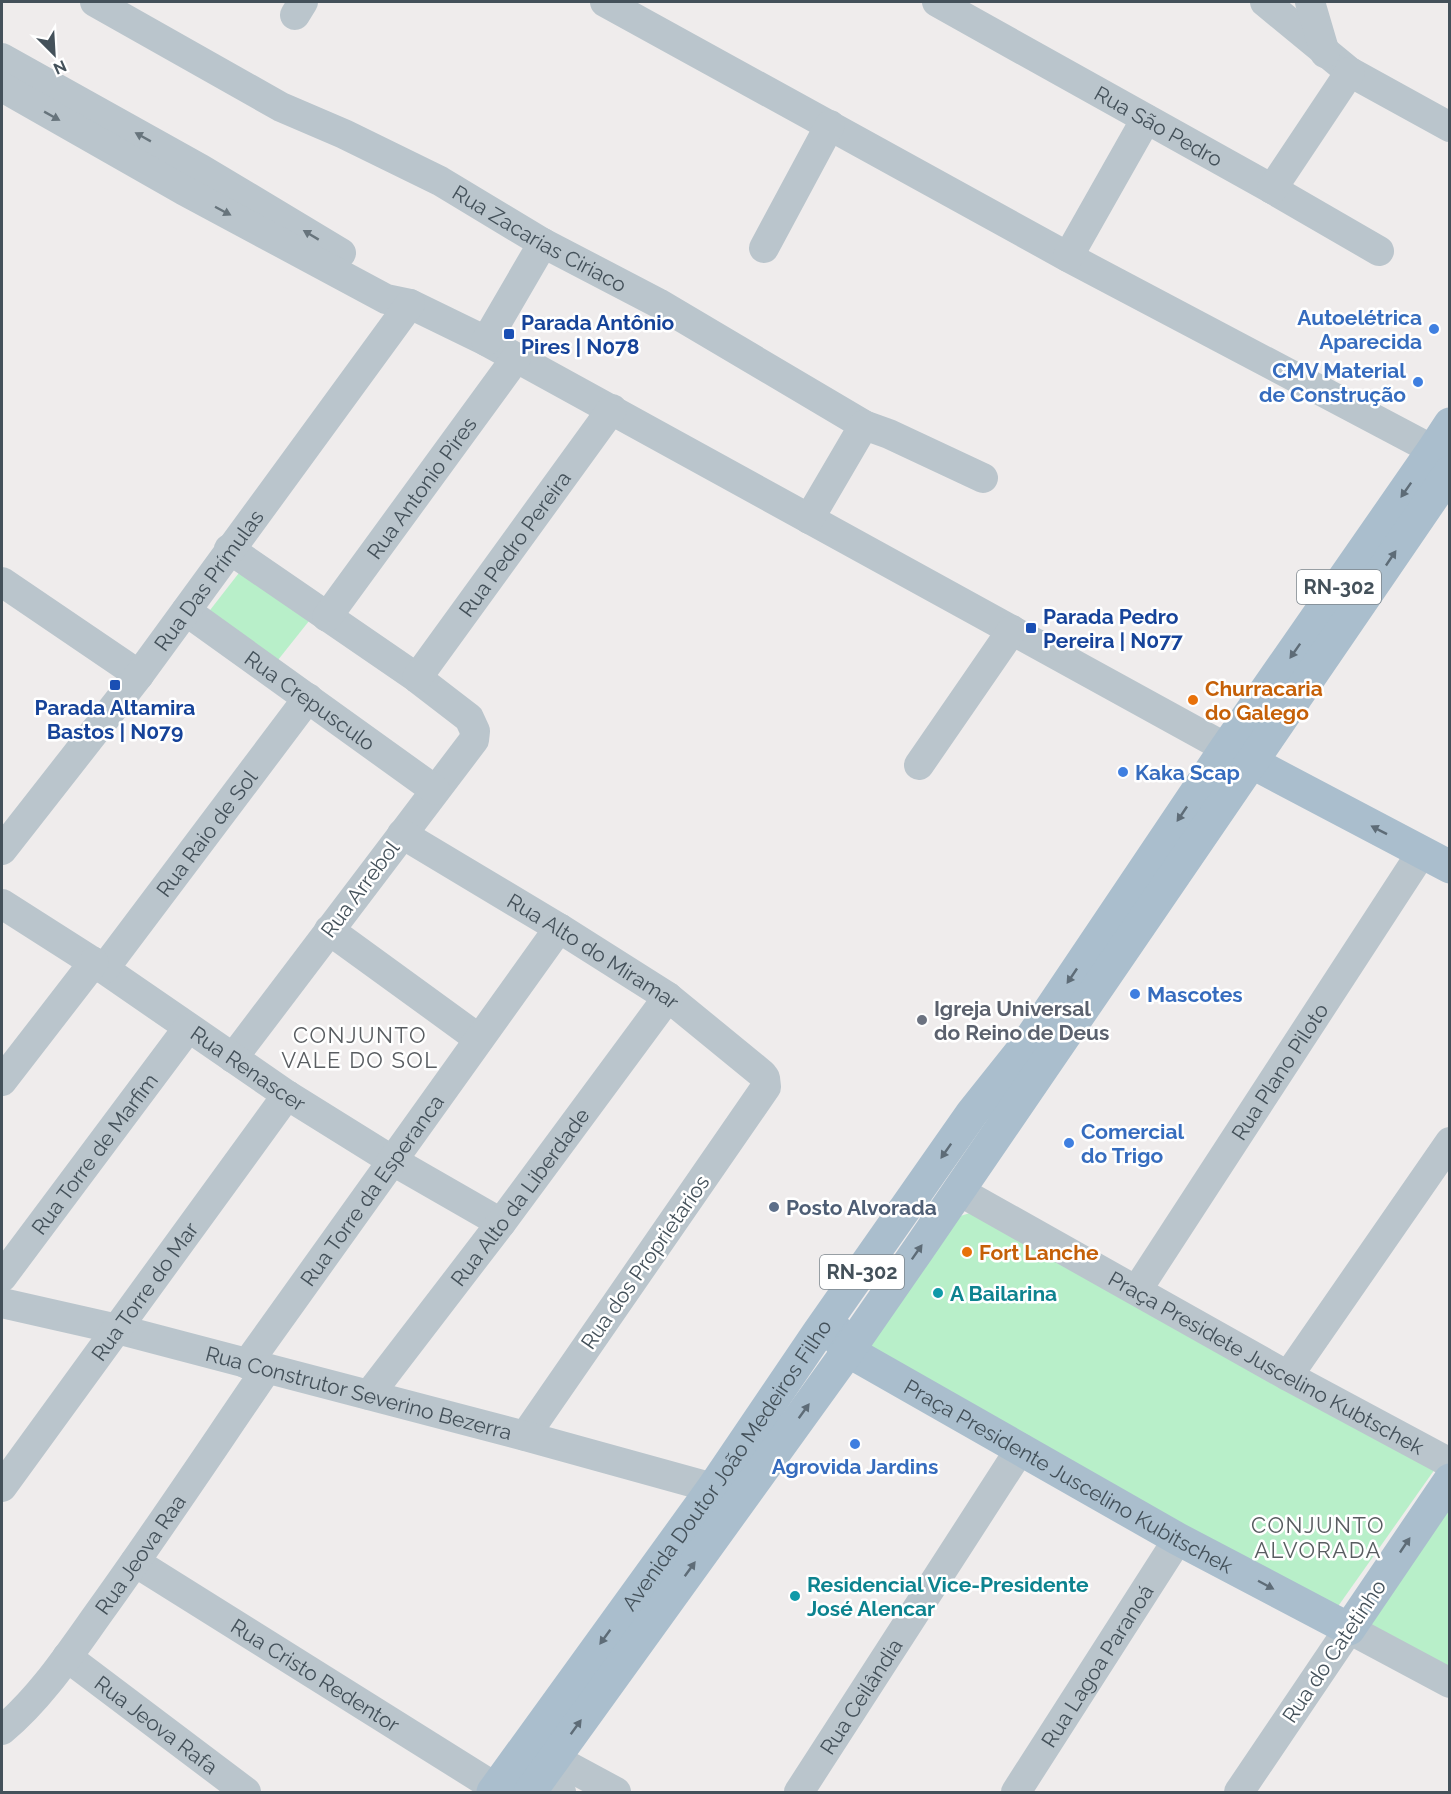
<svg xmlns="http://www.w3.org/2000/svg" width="1451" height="1794" font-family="Raleway,sans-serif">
  <rect width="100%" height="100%" fill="#efecec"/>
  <g fill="#b8efc9">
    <path d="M242,569l67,52 -35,44 -67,-51z"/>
    <path d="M976,1211l459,258 -101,143 -460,-256 -8,-20 79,-115z"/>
    <path d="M1449,1485v186l-77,-41 -9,-13z"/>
  </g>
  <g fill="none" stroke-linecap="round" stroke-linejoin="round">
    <g stroke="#bac5cc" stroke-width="30">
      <path id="s1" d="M95,2l186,105 63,27 96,47 103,62 115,60 206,122 25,9 94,44"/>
      <path d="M605,2l463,255 365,193"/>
      <path id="s2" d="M937,2l335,187 107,62"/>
      <path d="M1265,2l85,70 100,55"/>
      <path d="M1310,2l15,51"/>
      <path d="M295,15l8,-13"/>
      <path d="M2,58l199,111 140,84"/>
      <path d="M2,87l181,103 203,109 24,5 76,37 740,407"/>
      <path d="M1272,189l78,-117"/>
      <path d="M764,248l66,-123"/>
      <path d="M1068,257l78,-138"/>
      <path d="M486,341l57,-98"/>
      <path d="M809,519l55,-94"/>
      <path d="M229,549l188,129 52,40 6,13 -1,9 -241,318"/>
      <path d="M2,582l137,93"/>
      <path id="s3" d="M186,611l249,179"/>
      <path id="s4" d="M327,617l189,-259"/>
      <path id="s5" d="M417,678l195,-269"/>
      <path d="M919,765l93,-135"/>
      <path id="s6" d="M402,834l157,94 109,69 94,77 3,4 1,9 -241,349"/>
      <path id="s7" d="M2,850l137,-175 271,-371"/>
      <path id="s8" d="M2,904l102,65 183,126 106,66 108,62"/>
      <path d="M329,930l150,109"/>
      <path id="s9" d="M104,969l204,-271"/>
      <path d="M2,1081l92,-119"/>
      <path id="s10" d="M959,1191l329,185 162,87"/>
      <path id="s11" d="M2,1277l186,-249"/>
      <path id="s12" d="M1137,1290l285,-438"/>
      <path id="s13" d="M2,1303l115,26 408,107 188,52"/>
      <path id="s14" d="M247,1364l312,-436"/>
      <path d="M1288,1376l162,-234"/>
      <path id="s15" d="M369,1395l132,-172 167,-226"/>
      <path id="s16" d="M2,1487l285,-392"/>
      <path id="s17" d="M135,1562l361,226"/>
      <path id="s18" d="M67,1657l179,135"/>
      <path id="s19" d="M2,1730c40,-33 70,-80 101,-123 56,-78 109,-158 163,-237"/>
      <path d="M553,1758l63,34"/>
      <path d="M538,1780l23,12"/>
      <path id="s20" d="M799,1792l222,-344"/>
      <path id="s21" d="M1016,1792l162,-253"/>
      <path d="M1239,1792l110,-163 101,54"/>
    </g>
    <g stroke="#aabecd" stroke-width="33">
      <path d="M1234,753l216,114"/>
      <path id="s22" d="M838,1332l1,8 9,11 330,188 171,90 101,-149"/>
      <path id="s23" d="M493,1792l220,-304 105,-155 154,-220 55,-69 199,-296 207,-298 17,-26"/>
      <path d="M530,1792l318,-441 70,-101 532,-778"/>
    </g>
  </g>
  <defs><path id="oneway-solid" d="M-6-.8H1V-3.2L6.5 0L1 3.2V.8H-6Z" transform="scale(1.5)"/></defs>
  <g fill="#67747c">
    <use href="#oneway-solid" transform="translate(52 116) rotate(29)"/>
    <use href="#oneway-solid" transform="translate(143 137) rotate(-151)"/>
    <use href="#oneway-solid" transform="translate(223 211) rotate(28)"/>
    <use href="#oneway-solid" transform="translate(311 235) rotate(-149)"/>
  </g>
  <g fill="#5e6c77">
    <use href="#oneway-solid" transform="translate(1406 490) rotate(125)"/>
    <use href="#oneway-solid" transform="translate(1391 558) rotate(-56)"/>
    <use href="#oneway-solid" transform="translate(1295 651) rotate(125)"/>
    <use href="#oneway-solid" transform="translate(1182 814) rotate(124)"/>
    <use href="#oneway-solid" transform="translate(1379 830) rotate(-153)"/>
    <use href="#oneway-solid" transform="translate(1072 976) rotate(124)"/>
    <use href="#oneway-solid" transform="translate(946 1151) rotate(125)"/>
    <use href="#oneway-solid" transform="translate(917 1252) rotate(-55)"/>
    <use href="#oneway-solid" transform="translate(804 1411) rotate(-54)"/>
    <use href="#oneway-solid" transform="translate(1405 1545) rotate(-56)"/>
    <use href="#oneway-solid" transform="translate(690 1569) rotate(-54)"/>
    <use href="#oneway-solid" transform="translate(1266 1585) rotate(28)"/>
    <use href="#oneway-solid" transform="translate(605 1637) rotate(126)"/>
    <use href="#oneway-solid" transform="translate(576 1727) rotate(-54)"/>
  </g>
  <g fill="#3f7fe0" stroke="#fff" stroke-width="2">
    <circle cx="1434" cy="329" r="6"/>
    <circle cx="1418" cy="382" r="6"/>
    <circle cx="1123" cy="772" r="6"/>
    <circle cx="1135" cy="994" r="6"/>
    <circle cx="1069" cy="1143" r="6"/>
    <circle cx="855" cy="1444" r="6"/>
  </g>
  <g fill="#1a4fb4" stroke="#fff" stroke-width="2">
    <rect x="503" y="328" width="12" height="12" rx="3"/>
    <rect x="1025" y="622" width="12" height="12" rx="3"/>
    <rect x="109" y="679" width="12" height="12" rx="3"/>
  </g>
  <g fill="#e8710a" stroke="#fff" stroke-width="2">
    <circle cx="1193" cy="700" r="6"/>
    <circle cx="967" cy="1252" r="6"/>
  </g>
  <circle fill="#6b7280" stroke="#fff" stroke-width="2" cx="922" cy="1020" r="6"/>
  <circle fill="#5c6f8a" stroke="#fff" stroke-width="2" cx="774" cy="1207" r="6"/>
  <g fill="#0f9aa8" stroke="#fff" stroke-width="2">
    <circle cx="938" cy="1293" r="6"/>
    <circle cx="795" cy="1596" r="6"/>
  </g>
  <g text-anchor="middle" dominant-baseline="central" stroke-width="5" stroke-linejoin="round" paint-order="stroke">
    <g fill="#fff" stroke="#7c858c" stroke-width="1.5">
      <rect x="1297" y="570" width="84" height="34" rx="4.5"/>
      <rect x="820" y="1255" width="84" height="34" rx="4.5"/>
    </g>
    <g font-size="20" font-weight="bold" fill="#44515a">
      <text x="1339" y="587">RN-302</text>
      <text x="862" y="1272">RN-302</text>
    </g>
    <g font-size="21" fill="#44515a" stroke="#fff">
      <text stroke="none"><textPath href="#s2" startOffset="254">Rua São Pedro</textPath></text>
      <text stroke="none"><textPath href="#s1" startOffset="504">Rua Zacarias Ciriaco</textPath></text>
      <text stroke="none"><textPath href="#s4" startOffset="160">Rua Antonio Pires</textPath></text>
      <text stroke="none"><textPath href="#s5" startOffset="166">Rua Pedro Pereira</textPath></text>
      <text stroke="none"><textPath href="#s7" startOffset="340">Rua Das Prímulas</textPath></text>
      <text stroke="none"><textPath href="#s3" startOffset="153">Rua Crepusculo</textPath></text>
      <text stroke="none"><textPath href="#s9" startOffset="170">Rua Raio de Sol</textPath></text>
      <text transform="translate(360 889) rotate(-53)">Rua Arrebol</text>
      <text stroke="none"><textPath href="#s6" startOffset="224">Rua Alto do Miramar</textPath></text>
      <text stroke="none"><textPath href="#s8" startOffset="296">Rua Renascer</textPath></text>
      <text stroke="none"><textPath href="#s12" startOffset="261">Rua Plano Piloto</textPath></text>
      <text stroke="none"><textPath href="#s11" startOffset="154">Rua Torre de Marfim</textPath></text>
      <text stroke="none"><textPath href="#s14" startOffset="214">Rua Torre da Esperanca</textPath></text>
      <text stroke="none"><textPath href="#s15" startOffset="249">Rua Alto da Liberdade</textPath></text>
      <text transform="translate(645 1262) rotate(-55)">Rua dos Proprietarios</text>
      <text stroke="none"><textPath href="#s16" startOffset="242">Rua Torre do Mar</textPath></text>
      <text stroke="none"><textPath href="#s10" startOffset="352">Praça Presidete Juscelino Kubtschek</textPath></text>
      <text stroke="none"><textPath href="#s13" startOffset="368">Rua Construtor Severino Bezerra</textPath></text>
      <text stroke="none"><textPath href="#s23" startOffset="402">Avenida Doutor João Medeiros Filho</textPath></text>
      <text stroke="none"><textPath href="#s22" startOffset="276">Praça Presidente Juscelino Kubitschek</textPath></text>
      <text stroke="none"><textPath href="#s19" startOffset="224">Rua Jeova Raa</textPath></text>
      <text transform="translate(1334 1651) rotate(-56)">Rua do Catetinho</text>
      <text stroke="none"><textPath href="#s21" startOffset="150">Rua Lagoa Paranoá</textPath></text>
      <text stroke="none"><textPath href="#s17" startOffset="213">Rua Cristo Redentor</textPath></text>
      <text stroke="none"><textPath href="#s20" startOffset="114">Rua Ceilândia</textPath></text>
      <text stroke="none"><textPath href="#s18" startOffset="112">Rua Jeova Rafa</textPath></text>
    </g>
    <g font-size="21" font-weight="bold" fill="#366cbe" stroke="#fff" text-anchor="start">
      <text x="1422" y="317" text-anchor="end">Autoelétrica<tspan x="1422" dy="24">Aparecida</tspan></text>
      <text x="1406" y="370" text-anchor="end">CMV Material<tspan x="1406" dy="24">de Construção</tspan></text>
      <text x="1135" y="772">Kaka Scap</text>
      <text x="1147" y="994">Mascotes</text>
      <text x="1081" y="1131">Comercial<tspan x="1081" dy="24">do Trigo</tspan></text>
      <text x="855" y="1466" text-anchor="middle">Agrovida Jardins</text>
    </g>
    <g font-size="21" font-weight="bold" fill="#164399" stroke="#fff" text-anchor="start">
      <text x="521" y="322">Parada Antônio<tspan x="521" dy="24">Pires | N078</tspan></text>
      <text x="1043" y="616">Parada Pedro<tspan x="1043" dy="24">Pereira | N077</tspan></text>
      <text x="115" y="707" text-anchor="middle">Parada Altamira<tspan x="115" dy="24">Bastos | N079</tspan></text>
    </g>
    <g font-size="21" font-weight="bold" fill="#c56008" stroke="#fff" text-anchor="start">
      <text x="1205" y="688">Churracaria<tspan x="1205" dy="24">do Galego</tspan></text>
      <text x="979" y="1252">Fort Lanche</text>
    </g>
    <g font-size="21" font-weight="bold" fill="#5b616d" stroke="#fff" text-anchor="start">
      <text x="934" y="1008">Igreja Universal<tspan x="934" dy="24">do Reino de Deus</tspan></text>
    </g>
    <g font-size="21" font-weight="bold" fill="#4e5e75" stroke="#fff" text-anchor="start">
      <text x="786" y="1207">Posto Alvorada</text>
    </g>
    <g font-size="21" font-weight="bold" fill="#0d838f" stroke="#fff" text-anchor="start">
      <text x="950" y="1293">A Bailarina</text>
      <text x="807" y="1584">Residencial Vice-Presidente<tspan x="807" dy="24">José Alencar</tspan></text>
    </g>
    <g font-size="22" letter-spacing="1.5" fill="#595d61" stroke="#fff">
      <text x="360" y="1035">CONJUNTO<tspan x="360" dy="25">VALE DO SOL</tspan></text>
      <text x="1318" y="1525">CONJUNTO<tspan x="1318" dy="25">ALVORADA</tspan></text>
    </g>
  </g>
  <rect width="1451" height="1794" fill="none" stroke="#44515a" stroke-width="6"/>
  <g transform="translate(54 54) rotate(156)" stroke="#ffffff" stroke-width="4.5" paint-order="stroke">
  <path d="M0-4.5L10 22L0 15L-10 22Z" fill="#44515a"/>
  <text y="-9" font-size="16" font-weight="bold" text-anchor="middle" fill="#44515a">N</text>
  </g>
</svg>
